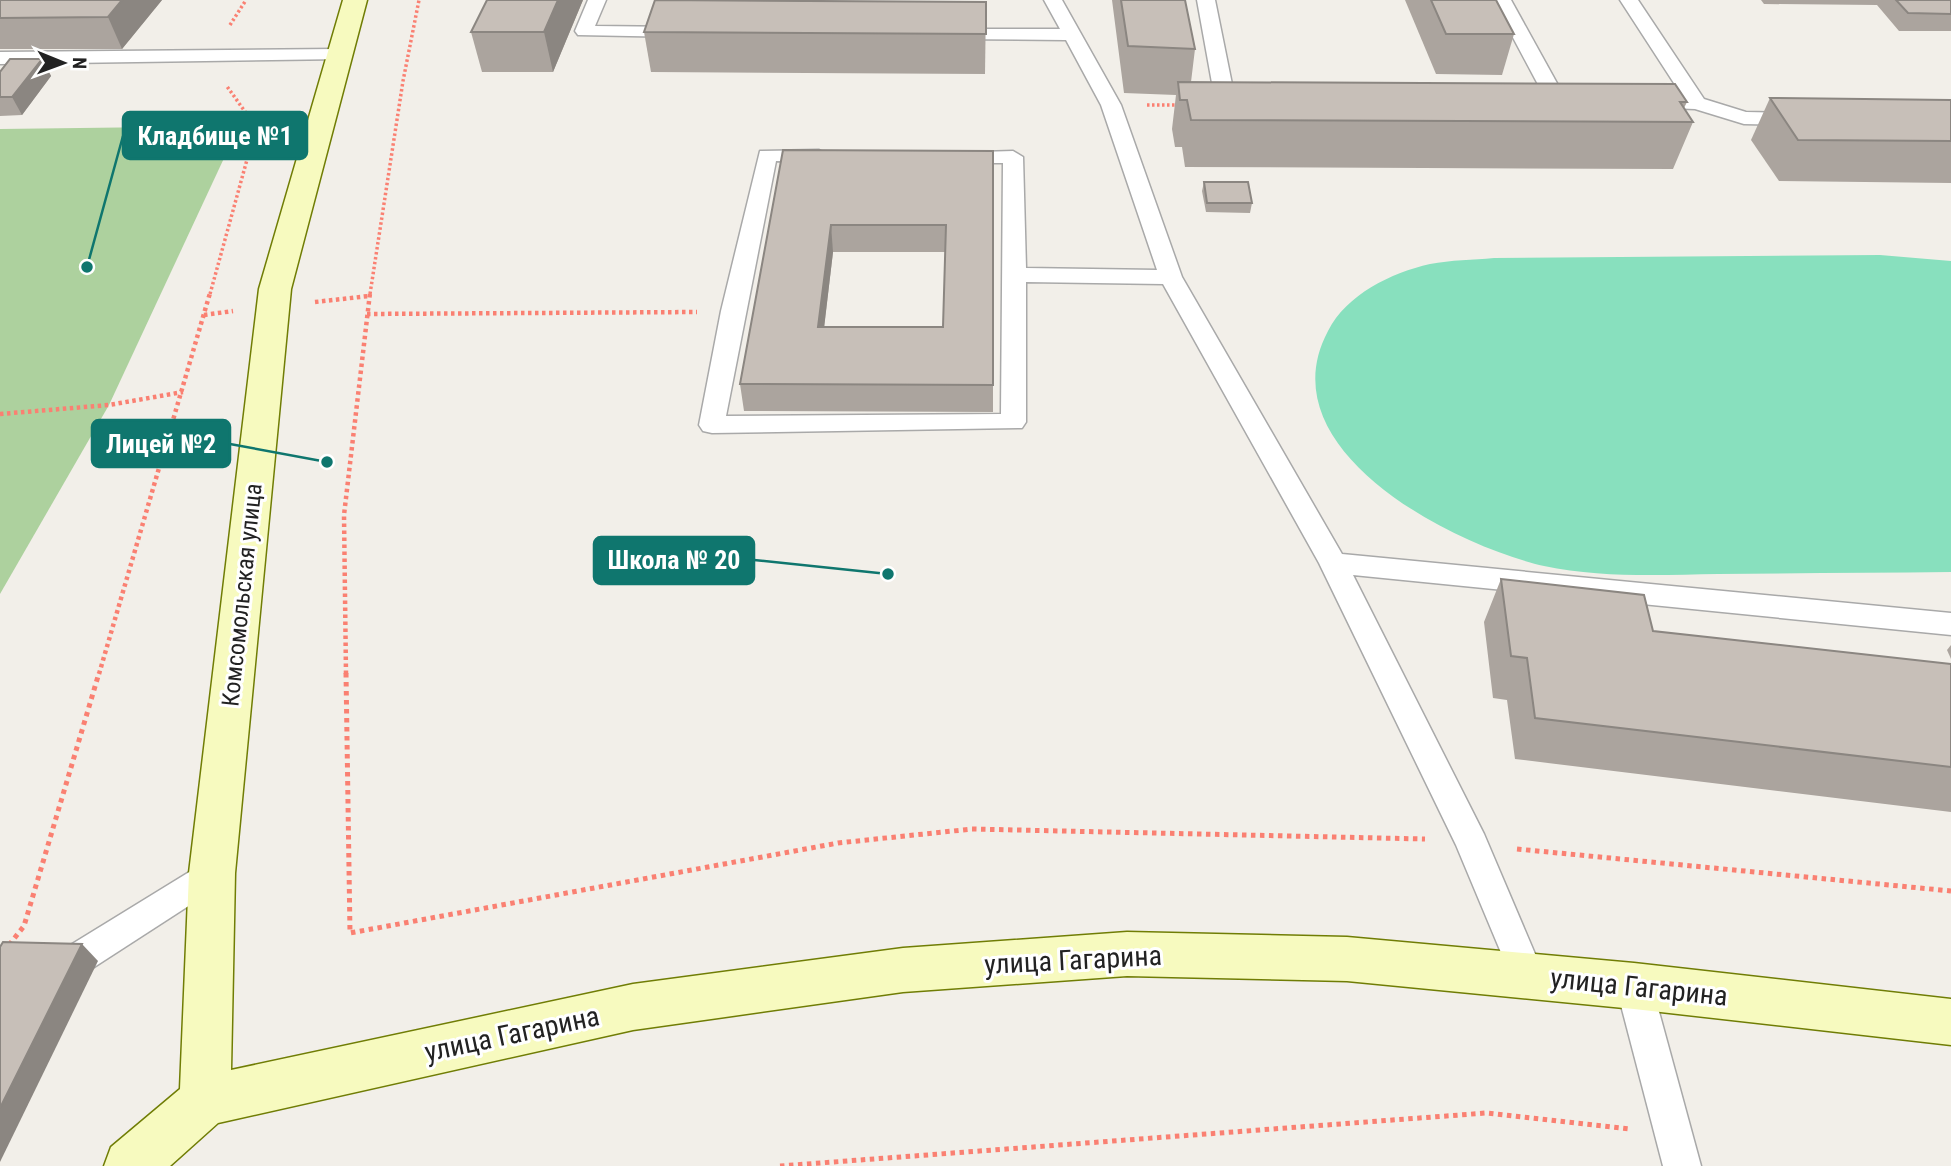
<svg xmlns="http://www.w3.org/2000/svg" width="1951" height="1166" font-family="'Roboto Condensed',sans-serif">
  <rect width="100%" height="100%" fill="#f2efe9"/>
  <path fill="#add19e" d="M239,126l-130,279 -109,189v-465z"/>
  <path fill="#88e0be" d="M1880,255l71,6v311c-78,1 -155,1 -233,2 -57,1 -118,4 -174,-8 -92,-21 -279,-117 -216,-235 19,-37 63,-58 102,-67 21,-4 43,-4 64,-6z"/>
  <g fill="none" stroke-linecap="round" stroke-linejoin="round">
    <defs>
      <g id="lane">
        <path d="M588,0h18l-11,26 86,1 9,5 -9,5 -103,-2 -3,-4z"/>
        <path d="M1044,0h18l59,105 61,172 160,277 609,59v22l-598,-60 131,259 60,141 -5,11 -12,5 -12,-5 -59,-141 -137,-282 -156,-279 -137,-2v140l-4,6 -310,5 -9,-2 -4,-6 22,-114 39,-160 59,-1 10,6 -10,6 -43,-1 -50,255 275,-2 2,-251h-49l-7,-2 -3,-4 3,-4 66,-2 10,6 3,111 131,2 -56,-165 -35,-65 -117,-1 -9,-5 9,-5h111z"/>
        <path d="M1197,0h18l20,99 14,2 3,4 -3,4 -23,2 -10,-6z"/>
        <path d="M1493,0h18l58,105 -3,4 -7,2 -10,-6z"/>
        <path d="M1620,0h18l66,99 42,13 54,1 10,6 -10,6 -56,-1 -49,-15 -52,-2 -3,-4 3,-4 40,-2z"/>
        <path d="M337,49l9,6 -2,4 -344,5v-12z"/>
        <path d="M212,858l12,5 5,10 -5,10 -136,88 -12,5 -12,-5 -5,-11 5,-11z"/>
        <path d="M1634,970l12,4 6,12 49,180h-38l-47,-180 6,-12z"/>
      </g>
      <path id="secondary" d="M343,0h24l-76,289 -56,584 -4,197 402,-86 270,-36 224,-16 220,5 287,26 317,36v46l-317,-36 -287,-28 -220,-5 -224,16 -270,38 -415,93 -48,43h-66l7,-19 69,-58 9,-216 70,-584z"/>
    </defs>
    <use href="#lane" stroke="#a9a9a9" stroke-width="3"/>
    <use href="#secondary" stroke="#707d05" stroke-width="3"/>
    <g stroke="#fa8072" stroke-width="3.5" stroke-dasharray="2.5 2.5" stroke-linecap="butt">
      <path d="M230,25l16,-25"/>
      <path d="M1147,105h33"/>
      <path d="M210,294l46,-167 -30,-42"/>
      <path d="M370,294l33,-213 16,-81"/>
    </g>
    <g stroke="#fa8072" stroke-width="4.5" stroke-dasharray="3.5 3.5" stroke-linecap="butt">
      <path d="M315,302l54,-6"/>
      <path d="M367,314l330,-2"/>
      <path d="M204,315l29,-4"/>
      <path d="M0,414l109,-9 74,-13"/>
      <path d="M99,674l111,-381"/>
      <path d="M346,674l-2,-159 26,-222"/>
    </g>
    <g stroke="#fa8072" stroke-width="5" stroke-dasharray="4.5 4.5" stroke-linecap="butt">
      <path d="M346,673l4,260 488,-90 134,-14 453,10"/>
      <path d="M1517,849l434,42"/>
      <path d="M9,945l15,-19 75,-253"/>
      <path d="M780,1166l706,-53 143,16"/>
    </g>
    <use href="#lane" fill="#fff" fill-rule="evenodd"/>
    <use href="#secondary" fill="#f7fabf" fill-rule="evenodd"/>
  </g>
  <g fill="#aba49e" fill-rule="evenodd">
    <path d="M0,0h162l-40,49h-122z"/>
    <path d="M583,0l-30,72h-71l-11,-40z"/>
    <path d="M1112,0h73l10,49 -4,33 496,20 -3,6 9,14 -20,47 -488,-2 -3,-20h-7l-3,-18 4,-34 -52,-2z"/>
    <path d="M1405,0h91l18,34 -12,41 -66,-1z"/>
    <path d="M1761,0h190v31h-52l-22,-26 -113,-1z"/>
    <path d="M986,2l-1,72 -334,-2 -7,-40z"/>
    <path d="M42,59l9,17 -29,39 -22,1v-44z"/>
    <path d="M1770,98l181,2v83l-172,-2 -28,-41z"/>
    <path d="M783,150l210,1v261l-249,-1 -4,-27zM833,252h112l-2,75h-119z"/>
    <path d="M1204,182l48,21 -2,10 -44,-1 -4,-21z"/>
    <path d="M1501,579l152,52 298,33v148l-436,-53 -8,-59 -14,-2 -9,-76z"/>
    <path d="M1951,645v14l-4,-9z"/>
  </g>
  <g fill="#8b8681">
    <path d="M122,0h40l-40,49 -14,-32z"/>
    <path d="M558,0h25l-30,72 -9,-40z"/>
    <path d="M42,59l9,17 -29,39 -10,-18z"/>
    <path d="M831,225l2,27 -12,102 -3,-27z"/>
    <path d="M82,944l16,17 -98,201v-54z"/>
  </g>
  <g fill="#c7bfb8" stroke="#8b8681" stroke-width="2" fill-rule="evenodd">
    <path d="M0,0h122l-14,17 -108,1z"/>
    <path d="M487,0h71l-14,32h-73z"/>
    <path d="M655,0l331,2v32l-342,-2z"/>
    <path d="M1121,0h64l10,49 -67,-3z"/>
    <path d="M1431,0h65l18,34h-68z"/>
    <path d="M1896,0h55v14l-43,-1z"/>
    <path d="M10,59h32l-30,38h-12v-25z"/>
    <path d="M1178,82l497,2 12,18h-7l13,20 -502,-2 -4,-20h-7z"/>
    <path d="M1770,98l181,2v41l-153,-1z"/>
    <path d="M783,150l210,1v234l-253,-1zM831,225h115l-3,102h-125z"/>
    <path d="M1204,182h44l4,21h-45z"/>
    <path d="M1501,579l143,16 9,36 298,33v103l-416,-49 -8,-60 -16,-2z"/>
    <path d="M3,942l79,2 -82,164v-161z"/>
  </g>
  <g text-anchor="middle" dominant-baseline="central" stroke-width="6" stroke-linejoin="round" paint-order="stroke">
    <g font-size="24" fill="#222" stroke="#fff">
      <text transform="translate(242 595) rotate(-84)">Комсомольская улица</text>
    </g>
    <g font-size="28" fill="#222" stroke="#fff">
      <text transform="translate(1073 960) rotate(-3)">улица Гагарина</text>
      <text transform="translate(1639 987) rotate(6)">улица Гагарина</text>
      <text transform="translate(512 1034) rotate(-12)">улица Гагарина</text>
    </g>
  </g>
  <path fill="none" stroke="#0f766e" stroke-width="2.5" d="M87 267L123 136M327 462L230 444M888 574L754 560"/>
  <g fill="#0f766e" stroke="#fff" stroke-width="2.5">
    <circle cx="87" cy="267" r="7"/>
    <circle cx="327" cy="462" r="7"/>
    <circle cx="888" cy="574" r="7"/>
  </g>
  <g fill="#0f766e" stroke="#0f766e" stroke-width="2.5">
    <rect x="123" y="112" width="184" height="47" rx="7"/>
    <rect x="92" y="420" width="138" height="47" rx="7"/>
    <rect x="594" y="537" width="160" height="47" rx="7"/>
  </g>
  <g font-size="26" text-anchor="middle" font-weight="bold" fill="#fff">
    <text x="215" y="145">Кладбище №1</text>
    <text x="161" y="453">Лицей №2</text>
    <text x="674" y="569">Школа № 20</text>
  </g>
  <g transform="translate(63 63) rotate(91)" stroke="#ffffff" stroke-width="5" paint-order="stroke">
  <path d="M0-5L12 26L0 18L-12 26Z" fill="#222222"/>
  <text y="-10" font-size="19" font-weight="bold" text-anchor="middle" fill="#222222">N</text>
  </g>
</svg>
